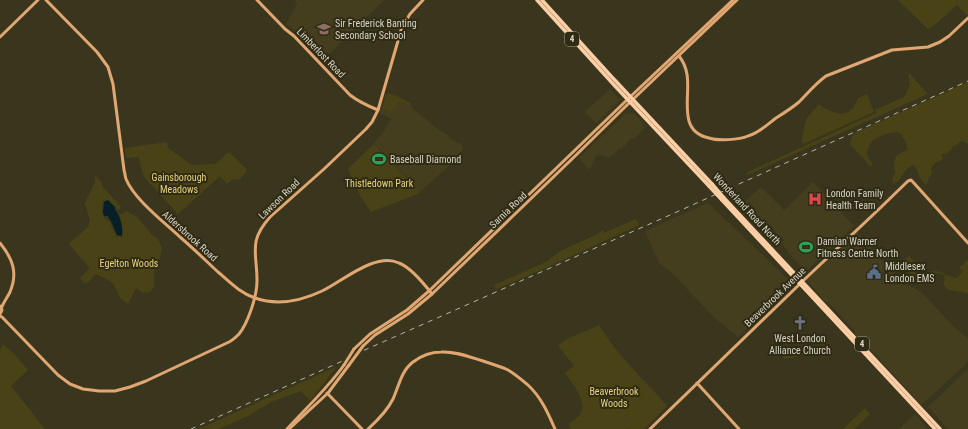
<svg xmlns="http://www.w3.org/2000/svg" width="968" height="429" font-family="'Roboto Condensed',sans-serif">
  <rect width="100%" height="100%" fill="#3a361e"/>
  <g fill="#443e1f">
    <path d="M295,0h89l-60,59 -23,-24 -15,-11 11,-20z"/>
    <path d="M610,89l10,11 -24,23 -11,-11z"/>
    <path d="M386,93l12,3 13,7v4l29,24 4,2 13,10 5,1 1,5 -12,15 -31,28 -46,-49 8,-9 9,-15 -11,-6z"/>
    <path d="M626,113l9,1 11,13 -13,13 -1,-2 -11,11 -1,-1 -10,9 -13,-2 -8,15 -10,-12z"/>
    <path d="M813,182l41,44 -49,46 -24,-29 4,-3 -6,-3 -10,-13 -5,-1 -20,-21 17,-15 23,23z"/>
    <path d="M708,203l84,80 -54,54 -23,-19 -45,-47 -11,-8 -14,-32z"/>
    <path d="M857,232l47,53 2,-1 15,8 7,7 27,29 13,10v23l-5,6 -42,38 -54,-60 -13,-12 1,-2 -27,-29 -2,1 -19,-23z"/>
    <path d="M968,369v60h-20l-20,-22z"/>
    <path d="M915,414l13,15h-29z"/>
  </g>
  <g fill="#4a4217">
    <path d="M898,0h70v14l-1,1 -10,-10 -20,18 -9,6z"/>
    <path d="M908,72l20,22 -181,81 -1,-2 130,-60 -1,-3 29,-13 3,-5 3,-8z"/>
    <path d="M968,82v62l-5,-3h-2l-3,3 -6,3v2l-6,5h-5l2,4 -2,3 -5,1 -5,6 1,4 -1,3 -2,2 -2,7h-2c-6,-5 -6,-13 -11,-19 -11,2 -10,16 -21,18l-1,-4 3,-6 -1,-9 2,-8 12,-7c-2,-5 -4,-13 -9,-16 -5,-3 -23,4 -27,8 -2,3 -5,8 -5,12 0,4 4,8 6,12l-3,1 -20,-22 3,-10z"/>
    <path d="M387,94l11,3 12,6v3l-6,-4 -1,1 -4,-1 -7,9 1,2 -11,-5z"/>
    <path d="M867,94l7,18 -71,32 -1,-4 4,-21 13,-15c9,7 23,15 33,5 3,-3 5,-8 6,-11z"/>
    <path d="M167,142l1,6 24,17 23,-1 14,-12 18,18 -8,10 -6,-1 -6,5 -7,-8 -42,38 -33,-36 -3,-6 -3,-15 -13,1 -1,-10z"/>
    <path d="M374,144l46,48 -2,2 -47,18 -10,-15 -13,-28z"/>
    <path d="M95,175l7,8v3l19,21 -3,3 -10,-10 -5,1 -1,12 2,5 6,4 6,14 6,1 1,-6 -4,-17h4l3,-3 11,6 15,18 6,4 4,9 -2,10 -5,6 -1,14v9l-4,5 -7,1 -6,-5 -3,4 -6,12c-12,-7 -8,-11 -15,-20 -4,-5 -11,-7 -17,-10l-10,10 -6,-6 10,-10 -21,-24 19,-17 2,-6 -5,-18 10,-21z"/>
    <path d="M636,219l3,6 -100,46 -43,18 -2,-4 54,-24c11,-12 30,-17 45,-25 4,-1 7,-5 11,-6v3z"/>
    <path d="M909,256l17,19 -8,7 -17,-18z"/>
    <path d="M968,260v33l-20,-3 -4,-5v-4l1,-1 -1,-2 1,-3 -7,-2 -5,1 -2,-3c12,-1 15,6 26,7l6,-7 -3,-3v-2c3,-1 5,-1 5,-5z"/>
    <path d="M599,325c18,31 45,54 68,81l-23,23h-15l-1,-1 -1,1h-56l-2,-5c3,-3 7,-5 10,-8 11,-12 -7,-33 -14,-43l9,-7 -14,-18 -1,-3 6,-5z"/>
    <path d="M3,344l12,11 13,15 -17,16 34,43h-45v-79z"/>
    <path d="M803,347l2,8 -21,4 -1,-8z"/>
    <path d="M336,367l-26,34 -9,-10 -30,11 -23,14 -29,13h-20z"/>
    <path d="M865,408l5,6 -16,15h-11z"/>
  </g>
  <path fill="#071f26" d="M108,200l7,7v3c6,7 8,17 7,26l-5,-1c-3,-6 -5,-13 -9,-19h-4l-1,-4 1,-10z"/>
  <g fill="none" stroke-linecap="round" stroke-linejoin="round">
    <g stroke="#e1a772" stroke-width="3">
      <path d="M46,0l51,52 11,15 5,17 11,86c1,3 1,6 2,9 8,20 38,43 54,58 13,11 25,23 38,35 12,10 22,21 37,26 23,8 46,3 67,-7 21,-10 53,-39 77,-28 11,4 26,22 33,31"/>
      <path d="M257,0l28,29 9,7 56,59c9,7 18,11 28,15"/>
      <path d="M0,37l38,-37"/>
      <path d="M679,56c16,20 4,43 10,65 3,10 10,15 20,17 9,3 30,2 39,-2 11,-3 20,-12 28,-18 8,-5 16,-10 23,-16 9,-9 16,-18 27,-26l66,-26 36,-3 12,-5 9,-6 19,-18"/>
      <path d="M0,243c13,16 18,30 10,49 -3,6 -7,11 -9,17"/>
      <path d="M0,306l2,4 -2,4"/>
      <path d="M0,316l2,1 56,58 12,9 13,5 16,2h16l15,-4 16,-6 83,-39c4,-2 7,-5 10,-8 9,-11 18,-38 18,-53 0,-29 -9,-39 13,-64l54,-48 42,-40 6,-7 6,-12 24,-83 8,-13 13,-14"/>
      <path d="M363,346l12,-11 33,-21 24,-20 139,-134 55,-54 111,-106"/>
      <path d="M354,349l16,-15 37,-24 22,-19 201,-194 103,-97"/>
      <path d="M697,383l42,46"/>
      <path d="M327,393l35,36"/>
      <path d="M287,429c19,-21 40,-40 57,-64"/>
      <path d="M289,429l39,-36 21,-28"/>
      <path d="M368,429c10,-9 19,-18 25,-30 6,-13 8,-28 20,-37 8,-6 18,-10 28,-10 14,-1 29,5 42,9 8,3 17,5 25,9 7,4 14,10 20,15 13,12 20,28 27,44"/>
      <path d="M650,429l156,-151 70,-66 32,-31 3,-1 2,2 55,61"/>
    </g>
    <g stroke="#fbcea6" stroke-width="3.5">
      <path d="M537,0l78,86 94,100"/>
      <path d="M542,0l68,75 102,109"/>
      <path d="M724,198l216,231"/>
      <path d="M722,200l213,229"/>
    </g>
    <path stroke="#b6b4a4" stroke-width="1" stroke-dasharray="5 5" stroke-linecap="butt" d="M191,429l156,-70 11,-6 312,-138 298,-134"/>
    <g stroke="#e1a772" stroke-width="3">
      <path d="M344,365l10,-16"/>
      <path d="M349,365l14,-19"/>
    </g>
    <g stroke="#fbcea6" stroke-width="3.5">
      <path d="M712,184l12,14"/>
      <path d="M709,186l13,14"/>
    </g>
  </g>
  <defs>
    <symbol id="school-bare" viewBox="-9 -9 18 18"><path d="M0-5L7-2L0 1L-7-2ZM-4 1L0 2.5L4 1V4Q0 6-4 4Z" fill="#8d6e63" stroke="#302b14" stroke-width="2.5" paint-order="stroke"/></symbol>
    <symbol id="stadium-bare" viewBox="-9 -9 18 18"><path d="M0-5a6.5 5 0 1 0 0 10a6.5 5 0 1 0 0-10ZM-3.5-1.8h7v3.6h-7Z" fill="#2e9e5b" stroke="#302b14" stroke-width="2.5" paint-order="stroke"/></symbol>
    <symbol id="hospital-bare" viewBox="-9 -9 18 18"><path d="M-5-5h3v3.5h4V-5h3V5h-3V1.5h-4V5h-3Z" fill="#e0444e" stroke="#302b14" stroke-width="2.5" paint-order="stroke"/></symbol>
    <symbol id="civic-bare" viewBox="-9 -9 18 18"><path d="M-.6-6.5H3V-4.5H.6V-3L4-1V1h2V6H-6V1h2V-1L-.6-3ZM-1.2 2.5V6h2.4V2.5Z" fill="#5c6f8a" stroke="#302b14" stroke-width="2.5" paint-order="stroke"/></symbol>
    <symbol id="church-bare" viewBox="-9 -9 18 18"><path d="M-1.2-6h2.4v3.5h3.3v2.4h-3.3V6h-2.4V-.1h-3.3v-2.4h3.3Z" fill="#6b7280" stroke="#302b14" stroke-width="2.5" paint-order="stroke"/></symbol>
  </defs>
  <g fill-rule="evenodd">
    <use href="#school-bare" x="314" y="19" width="20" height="20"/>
    <use href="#stadium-bare" x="369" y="149" width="20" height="20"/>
    <use href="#hospital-bare" x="805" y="189" width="20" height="20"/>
    <use href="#stadium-bare" x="796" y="237" width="20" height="20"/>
    <use href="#civic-bare" x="864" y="262" width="20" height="20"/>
    <use href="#church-bare" x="790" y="313" width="20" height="20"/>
  </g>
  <g text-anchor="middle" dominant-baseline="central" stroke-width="4" stroke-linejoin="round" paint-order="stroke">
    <g fill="#302b14" stroke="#a4a191" stroke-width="1">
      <rect x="565" y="32" width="14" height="14" rx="3"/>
      <rect x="855" y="337" width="14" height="14" rx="3"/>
    </g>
    <g font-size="9" font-weight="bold" fill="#d6d4c6">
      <text x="572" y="39">4</text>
      <text x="862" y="344">4</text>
    </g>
    <g font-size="10" fill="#d6d4c6" stroke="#302b14" text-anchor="start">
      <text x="335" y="23">Sir Frederick Banting<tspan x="335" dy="12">Secondary School</tspan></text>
      <text x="390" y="159">Baseball Diamond</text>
      <text x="826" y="193">London Family<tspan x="826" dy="12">Health Team</tspan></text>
      <text x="817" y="241">Damian Warner<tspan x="817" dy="12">Fitness Centre North</tspan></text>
      <text x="885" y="266">Middlesex<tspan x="885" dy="12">London EMS</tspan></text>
      <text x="800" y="338" text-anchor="middle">West London<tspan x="800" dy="12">Alliance Church</tspan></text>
    </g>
    <g font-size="10" fill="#d6d4c6" stroke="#302b14">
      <text transform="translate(321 53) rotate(46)">Limberlost Road</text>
      <text transform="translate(279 199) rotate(-44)">Lawson Road</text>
      <text transform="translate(747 209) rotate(47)">Wonderland Road North</text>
      <text transform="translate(508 210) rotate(-44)">Sarnia Road</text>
      <text transform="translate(190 236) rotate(42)">Aldersbrook Road</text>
      <text transform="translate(775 297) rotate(-44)">Beaverbrook Avenue</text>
    </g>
    <g font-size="10" fill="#e6d47a" stroke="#302b14">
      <text x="179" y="177">Gainsborough<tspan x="179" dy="12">Meadows</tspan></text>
      <text x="379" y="183">Thistledown Park</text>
      <text x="129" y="263">Egelton Woods</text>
      <text x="614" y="391">Beaverbrook<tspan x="614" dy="12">Woods</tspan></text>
    </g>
  </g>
</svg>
